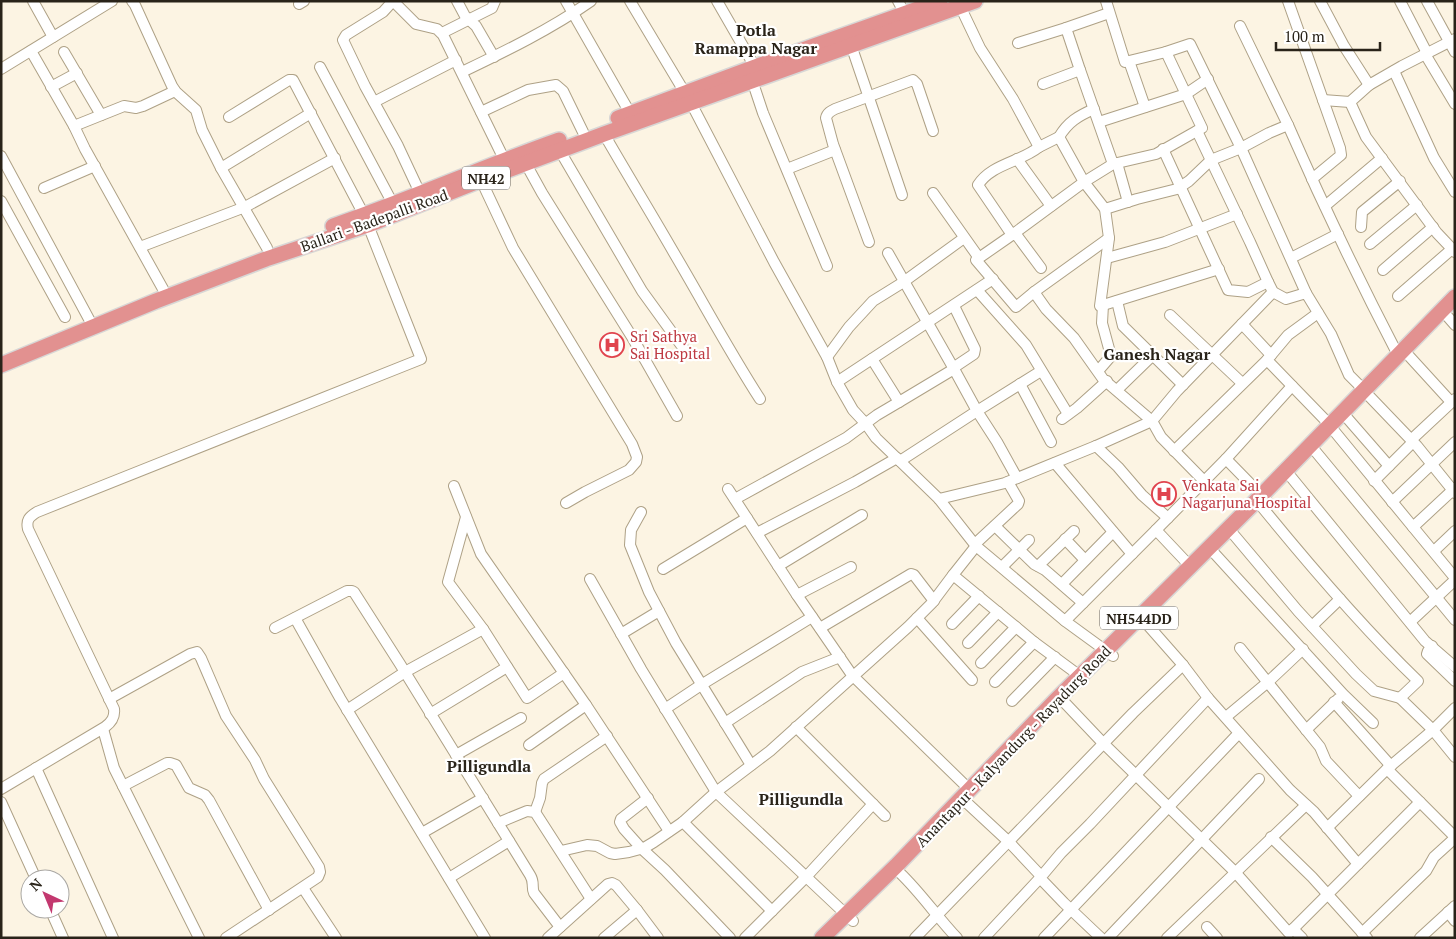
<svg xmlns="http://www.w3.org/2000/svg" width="1456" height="939" font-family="'PT Serif',serif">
  <rect width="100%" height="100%" fill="#fcf4e3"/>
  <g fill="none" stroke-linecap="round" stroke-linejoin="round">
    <defs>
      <g id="minor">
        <path d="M33,1l20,36"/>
        <path d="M132,1l3,4 37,81 4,6 20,18 6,20 19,38 46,80"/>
        <path d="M393,1l-10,11 -37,23 -3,5 22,46 33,60 22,47"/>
        <path d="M393,1l23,23 21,5 6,6 61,124"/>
        <path d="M457,1l8,15 11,10 18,31"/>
        <path d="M566,1l64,112"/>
        <path d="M630,1l61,102 83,159 53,95 10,25 16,28 13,14 10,14 63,61 37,47 89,75 91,-91"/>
        <path d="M717,1l38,66"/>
        <path d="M898,1l7,13"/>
        <path d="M1288,1l52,147 1,7 -29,24"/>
        <path d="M1320,1l24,45 25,39 33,-19 53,-27"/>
        <path d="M1400,1l27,52"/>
        <path d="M1427,1l28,51"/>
        <path d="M299,4l5,-3"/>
        <path d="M960,6l20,42 33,51 26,48 20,-10 25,45 21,27 4,29 -9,68 119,-37"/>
        <path d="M1240,26l48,99"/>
        <path d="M442,33l50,-25 3,-7"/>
        <path d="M1018,43l48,-15"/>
        <path d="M851,45l51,150"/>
        <path d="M31,51l43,75 11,23 78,140"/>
        <path d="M64,52l37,63"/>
        <path d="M1166,52l24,-8 51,104 65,145"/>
        <path d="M1425,54l30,50"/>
        <path d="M1129,61l16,46"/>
        <path d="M320,67l73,137"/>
        <path d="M1,69l111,-68"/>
        <path d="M1080,70l33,94"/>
        <path d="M1394,71l40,87 21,34"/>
        <path d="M462,72c44,-21 89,-43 129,-71"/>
        <path d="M752,80l11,33 64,153"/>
        <path d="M1043,84l37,-14 -14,-42 43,-15"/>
        <path d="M1369,85l-19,17 16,35 71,96 18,19"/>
        <path d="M51,87l26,-14"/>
        <path d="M1323,100l27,2"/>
        <path d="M374,102l82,-42"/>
        <path d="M481,112l47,-22 28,-5 7,6 20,41"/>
        <path d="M229,117l60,-37h4l71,135"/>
        <path d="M1099,122l87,-28 22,-15"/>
        <path d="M74,126l50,-20 12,2 7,-2 32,-15"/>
        <path d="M1197,131l53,111 18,40"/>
        <path d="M604,134c23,40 47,79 70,119 29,49 55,98 86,146"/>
        <path d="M1059,137c9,-15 19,-21 35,-28"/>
        <path d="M1039,147c-18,15 -48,17 -61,38l34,50 72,-53 29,-18 43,-10 46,-26 -36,-76 -41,10 -19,-61"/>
        <path d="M1163,149l65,141 20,2 20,-10 5,10 13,7 20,-6 25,41 18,41 15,15"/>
        <path d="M560,151l82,140 42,58"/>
        <path d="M1,156l89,165"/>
        <path d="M1017,159l34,47"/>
        <path d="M1117,163l11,39"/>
        <path d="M526,164l16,29 90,144 45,79"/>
        <path d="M221,168l90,-55"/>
        <path d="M787,169l48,-19"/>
        <path d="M481,180l32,68 119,196 5,13 -1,5 -7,8 -44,22 -19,11"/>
        <path d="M44,188l51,-22"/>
        <path d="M933,193l46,65"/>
        <path d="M1,201l64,116"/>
        <path d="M1325,206l57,-48"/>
        <path d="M1105,209l32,-10 40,-10 12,-8 22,-21 30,-12 28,-15 19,-8c34,78 71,155 110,230"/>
        <path d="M1361,227l1,-15 38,-31"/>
        <path d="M1015,233l26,35"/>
        <path d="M1012,235l-36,25 40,47 18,-15"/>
        <path d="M1109,238l-75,54 12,17 28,29 29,41 49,42 9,16 43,44"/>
        <path d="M869,242l-36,-98 -7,-26c1,-5 5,-7 9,-9l78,-29 4,4 16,47"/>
        <path d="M1370,244l47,-39"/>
        <path d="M140,247l105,-40 90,-49"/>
        <path d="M888,253l66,116"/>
        <path d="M1107,258l58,-16 72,-28"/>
        <path d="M1291,258l47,-24"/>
        <path d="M1383,270l50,-43"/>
        <path d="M977,290l49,55 42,69"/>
        <path d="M1398,296l54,-47"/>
        <path d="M1117,301l6,25 60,59"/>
        <path d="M1318,313l-30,22 -21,25 63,65"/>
        <path d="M1170,315l72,68"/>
        <path d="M1448,317l7,8"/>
        <path d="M1242,324l29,31"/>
        <path d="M1409,356l42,46"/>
        <path d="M827,357l22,-30 24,-26 29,-18 62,-45"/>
        <path d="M953,368l21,-14 1,-5 -21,-43"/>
        <path d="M1098,371l13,-15 -9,-33 1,-18"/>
        <path d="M837,382l156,-103"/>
        <path d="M1020,384l31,58"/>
        <path d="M1117,390l36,-35"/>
        <path d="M1370,397l47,49 38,47"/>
        <path d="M899,402l55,-33 23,42 -77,50"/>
        <path d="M1062,419l15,-11 30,-27"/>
        <path d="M1348,419l41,47"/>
        <path d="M1335,432l78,95 42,-39"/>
        <path d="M1411,440l44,-41"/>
        <path d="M1174,451l93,-91"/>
        <path d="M1316,452l139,168"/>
        <path d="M1226,459l41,42"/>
        <path d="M1055,463l77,91"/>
        <path d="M1291,477l134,164 30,26"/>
        <path d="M1017,478l-20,-36 -20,-31 64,-40"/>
        <path d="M1374,481l39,-39"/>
        <path d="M454,486l27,68 105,151 83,126"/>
        <path d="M728,489l69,106 55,80 118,115"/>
        <path d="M735,499l111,-61 31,-23 22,-13 -27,-43"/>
        <path d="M939,499l66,-16 91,-37"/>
        <path d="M1392,502l63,-60"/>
        <path d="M1262,507c49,60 100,120 156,174l-18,17 33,32 -46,39 68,68"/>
        <path d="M641,512l-10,18 -1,15 19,47 27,51 75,122"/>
        <path d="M466,517l-18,65 35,47 44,69 37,-25"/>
        <path d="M1168,518l-26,-23 -24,-28 -22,-21 56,-25 25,-30 96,-99"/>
        <path d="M995,526l39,38 11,6 38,33"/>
        <path d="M1413,527l42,51"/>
        <path d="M757,533l98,-51 42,-24"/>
        <path d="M1234,535l64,76 58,63 18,17 26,7"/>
        <path d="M1065,539l20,21"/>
        <path d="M975,544l43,-40 1,-3 -11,-19"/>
        <path d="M976,546l-23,29 81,67 46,34"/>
        <path d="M1434,551l21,-20"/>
        <path d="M1215,554l128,140 30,29"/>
        <path d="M778,566l84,-51"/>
        <path d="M1038,566l36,-35"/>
        <path d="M1190,566l-34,-36 70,-71 66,-73"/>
        <path d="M1002,567l27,-27"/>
        <path d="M663,569l84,-51"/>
        <path d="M590,579l51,90 75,123 137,129"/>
        <path d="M1062,584l51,-52"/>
        <path d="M797,595l54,-28"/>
        <path d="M295,618l45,80 145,240"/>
        <path d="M917,618l55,62"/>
        <path d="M1065,621l48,35"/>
        <path d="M1410,622l45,-42"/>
        <path d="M1146,623l37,42 25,33 82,92 24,22 44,52 62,-62"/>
        <path d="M952,624l27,-28"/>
        <path d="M1312,626l28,-27"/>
        <path d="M275,628l72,-37h5l2,1 46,72 130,211c5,8 1,11 4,18l26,34"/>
        <path d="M820,628l91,-54 3,1 20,26"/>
        <path d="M621,634l38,-23"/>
        <path d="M968,643l30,-31"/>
        <path d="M1432,646l-4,5 -1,3 28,27"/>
        <path d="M1240,648l80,99 6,14 33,35"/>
        <path d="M981,663l35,-36"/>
        <path d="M995,682l39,-40"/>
        <path d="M109,699l81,-45 7,-2 4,6 25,58 29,44 9,19 55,88 1,5 -2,5 -92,61"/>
        <path d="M1012,701l43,-44"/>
        <path d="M1334,702l57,64"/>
        <path d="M1065,703l37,39 133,130 54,61 69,-69"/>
        <path d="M1455,708l-22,22 22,27"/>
        <path d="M665,709l36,-24 111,-68"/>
        <path d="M347,710l58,-38 78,-43"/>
        <path d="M430,714l77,-47"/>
        <path d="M1226,717l42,-35 35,-33"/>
        <path d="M725,723l77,-51 38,-15"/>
        <path d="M796,727l89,89"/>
        <path d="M103,729l11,39 85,170"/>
        <path d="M1306,730l32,-31"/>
        <path d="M529,745l57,-40"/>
        <path d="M456,755l65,-37"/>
        <path d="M36,768l77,170"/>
        <path d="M123,786l44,-23h3l6,2 13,23 16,7 4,5 60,110"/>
        <path d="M1,789l104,-62c7,-5 10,-10 9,-18l-86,-180c-2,-9 1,-12 9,-17l384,-153 -53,-134"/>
        <path d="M648,798l-27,21 -1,3 4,7 17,19 24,22 65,68"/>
        <path d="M1,802l35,77"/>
        <path d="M967,803l42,39 32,34"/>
        <path d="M535,812l5,-14 2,-15 2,-4 63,-43"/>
        <path d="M683,822l89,89"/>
        <path d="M498,823l29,-12 8,1 56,87"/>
        <path d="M1327,828l60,-59"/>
        <path d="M422,833l61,-35"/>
        <path d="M1271,837l41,40 55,61"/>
        <path d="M561,851l26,-6 10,1 13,7 5,1 14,-2 15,-4 10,-6 29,-20 33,-30 54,-41 138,-124 24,-24 21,-28"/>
        <path d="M900,873c21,20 37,44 57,65"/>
        <path d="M449,878l60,-37"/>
        <path d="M303,888l33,50"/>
        <path d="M50,909l13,29"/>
        <path d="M1448,912l7,9"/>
        <path d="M1207,927l10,11"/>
        <path d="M1293,929l9,9"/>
        <path d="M1362,933l64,-62 8,-14 21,-19"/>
        <path d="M548,938l60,-54 4,-1 4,2 21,25 21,28"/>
        <path d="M604,938l33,-28"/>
        <path d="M745,938l61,-61 67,-73"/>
        <path d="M915,938l218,-225 50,-48"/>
        <path d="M984,938l56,-60"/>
        <path d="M1044,938l195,-205"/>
        <path d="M1101,938l-37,-35 -24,-25 21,-25 29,-29 118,-126"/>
        <path d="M1108,938l151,-159"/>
        <path d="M1167,938l139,-133"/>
        <path d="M1420,938l35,-32"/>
      </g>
      <g id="highway">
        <path d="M618,118l137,-51 185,-66"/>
        <path d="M333,226c76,-26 150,-59 226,-86"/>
        <path d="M1,365l155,-64 110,-42 102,-34 113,-45 123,-46 371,-133"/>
        <path d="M822,938l74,-72 160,-166 197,-196 202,-207"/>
      </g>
    </defs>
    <use href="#minor" stroke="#aea186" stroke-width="12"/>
    <use href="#highway" stroke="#d8d7d6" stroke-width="18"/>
    <use href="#minor" stroke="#fff" stroke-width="10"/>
    <use href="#highway" stroke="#e29190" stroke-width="15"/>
  </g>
  <defs>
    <symbol id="hospital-ring" viewBox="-11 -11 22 22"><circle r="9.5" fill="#fff" stroke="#e0444e" stroke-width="1.5"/><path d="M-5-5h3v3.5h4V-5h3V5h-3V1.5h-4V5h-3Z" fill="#e0444e"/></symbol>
  </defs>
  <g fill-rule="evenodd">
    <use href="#hospital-ring" x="598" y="331" width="28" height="28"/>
    <use href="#hospital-ring" x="1150" y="480" width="28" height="28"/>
  </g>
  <g text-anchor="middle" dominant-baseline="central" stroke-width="4.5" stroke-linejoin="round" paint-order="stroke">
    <g fill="#fff" stroke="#69655e" stroke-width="1">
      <rect x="462" y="166.5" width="48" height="23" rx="4"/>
      <rect x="1100" y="606.5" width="78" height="23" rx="4"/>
    </g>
    <g font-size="14" font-weight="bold" fill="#292319">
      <text x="486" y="178">NH42</text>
      <text x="1139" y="618">NH544DD</text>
    </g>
    <g font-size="15" fill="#292319" stroke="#fff">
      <text transform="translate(374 220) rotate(-20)">Ballari - Badepalli Road</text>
      <text transform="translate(1013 746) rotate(-46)">Anantapur - Kalyandurg - Rayadurg Road</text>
    </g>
    <g font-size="15" fill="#be3a42" stroke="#fff" text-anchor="start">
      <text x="630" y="336">Sri Sathya<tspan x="630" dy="17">Sai Hospital</tspan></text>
      <text x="1182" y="485">Venkata Sai<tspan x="1182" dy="17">Nagarjuna Hospital</tspan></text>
    </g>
    <g font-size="16" font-weight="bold" fill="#292319" stroke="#fff">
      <text x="756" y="30">Potla<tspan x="756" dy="18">Ramappa Nagar</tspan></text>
      <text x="1157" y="354">Ganesh Nagar</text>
      <text x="489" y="766">Pilligundla</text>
      <text x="801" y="799">Pilligundla</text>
    </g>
  </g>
  <rect width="1456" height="939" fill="none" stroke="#292319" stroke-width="5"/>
  <g transform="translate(45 894) rotate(316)"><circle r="24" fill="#ffffff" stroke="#a9a7a3"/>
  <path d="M0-4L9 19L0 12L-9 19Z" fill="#c3386f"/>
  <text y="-8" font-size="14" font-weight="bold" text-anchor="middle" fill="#292319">N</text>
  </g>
  <path d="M1276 42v8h104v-8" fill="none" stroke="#292319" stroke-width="2.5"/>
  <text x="1284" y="42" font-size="15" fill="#292319" stroke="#ffffff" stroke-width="4" paint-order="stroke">100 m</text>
</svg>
